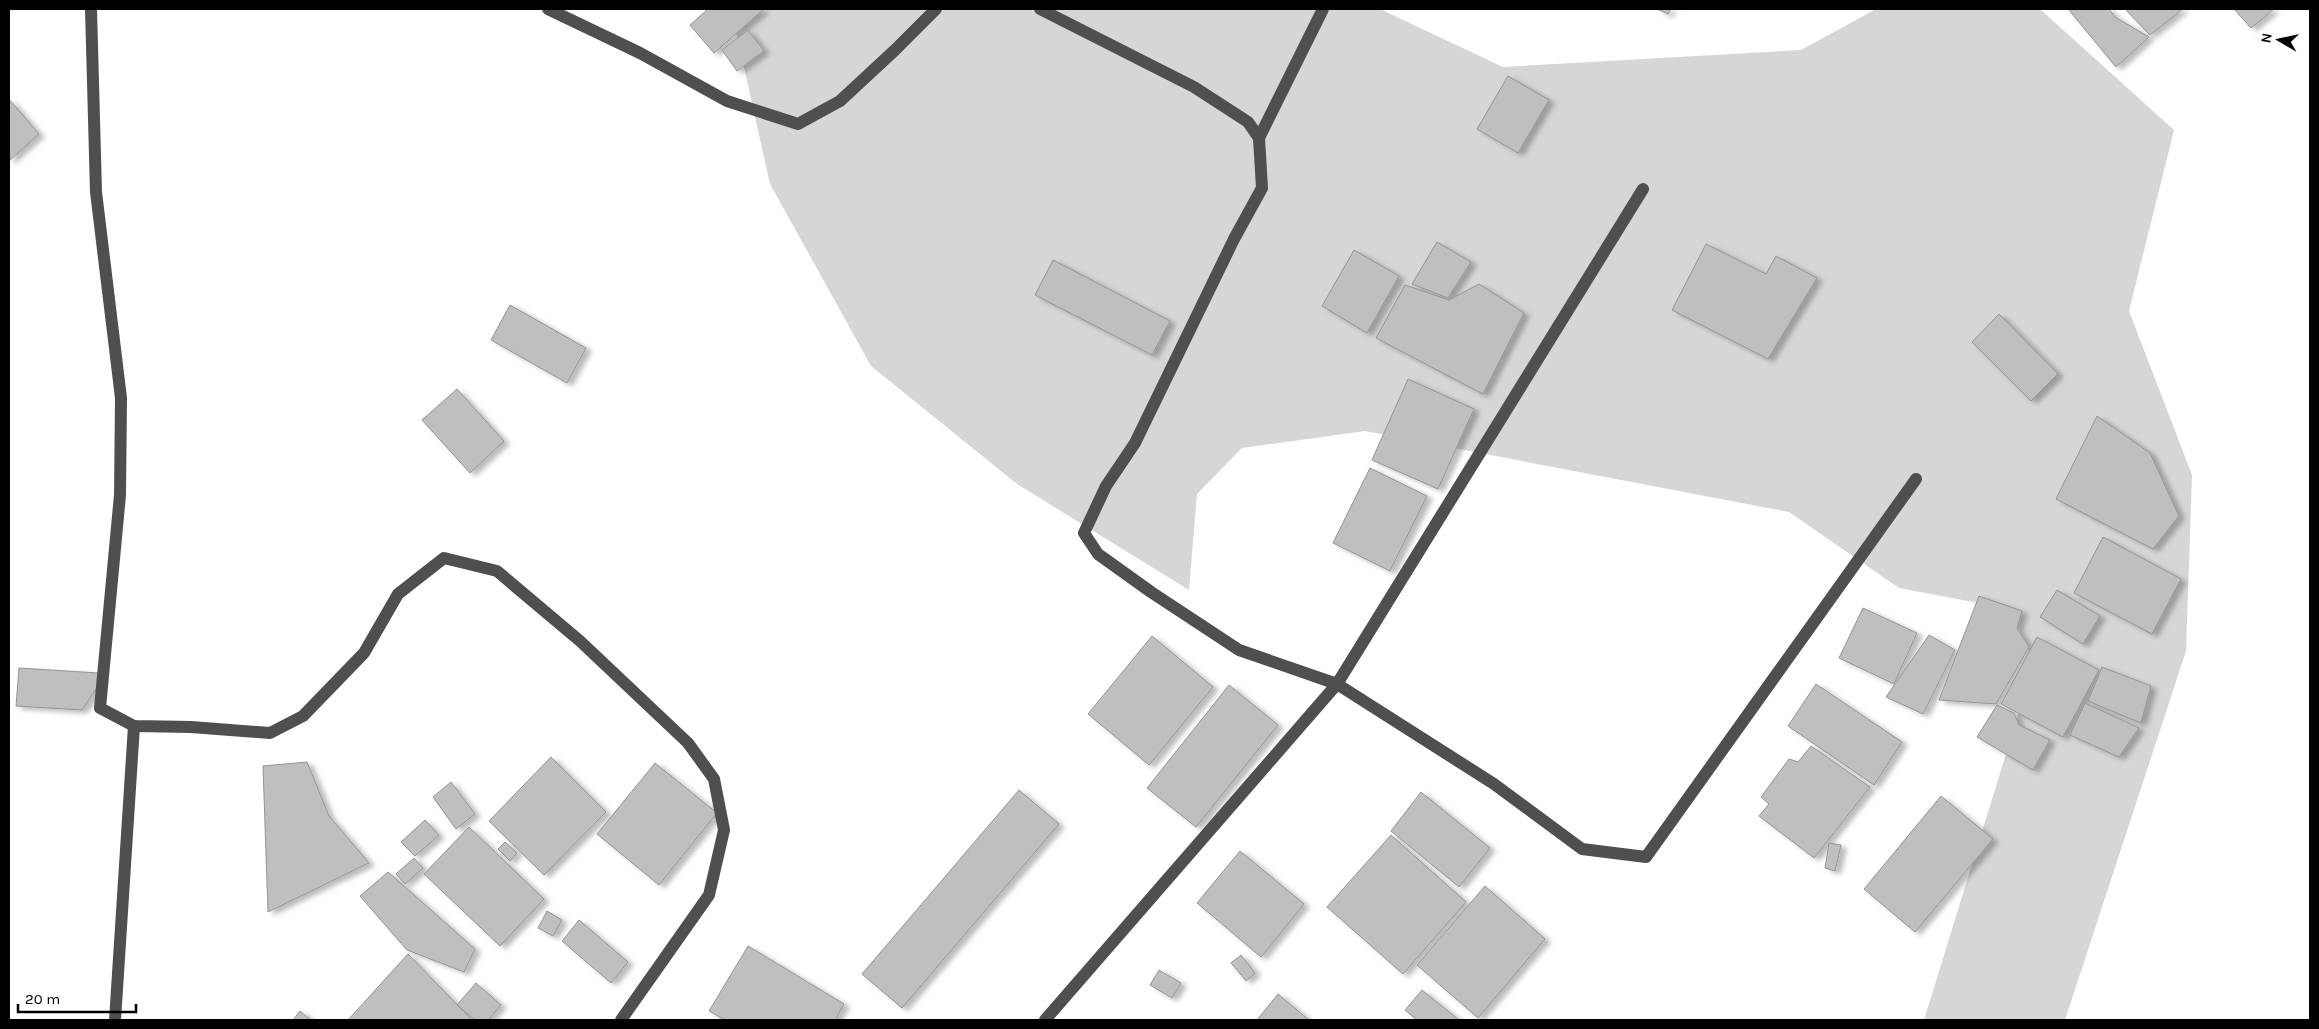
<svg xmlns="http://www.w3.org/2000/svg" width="2319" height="1029" font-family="Karla,sans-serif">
  <defs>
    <filter id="shadow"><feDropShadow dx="5.5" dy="3" stdDeviation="2.5" flood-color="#0004"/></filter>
  </defs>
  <rect width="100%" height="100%" fill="#fff"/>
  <path fill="#d6d6d6" d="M731,9h649l123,58 298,-17 75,-41h164l134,121 -45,181 63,164 -6,176 -121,369h-141l110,-357 -24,-54 -111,-21 -110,-76 -424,-81 -123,17 -45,46 -8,96 -172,-106 -146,-118 -101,-182z"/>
  <g fill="#bfbfbf" stroke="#939393" filter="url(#shadow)">
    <path d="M708,9h56l-50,44 -24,-28z"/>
    <path d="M1657,9h14l-3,5z"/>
    <path d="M2068,9h41l6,8 34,20 -33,30z"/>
    <path d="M2125,9h58l-33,26z"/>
    <path d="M2234,9h40l-23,19z"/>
    <path d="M748,30l16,21 -27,20 -15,-21z"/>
    <path d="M1508,76l41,24 -31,53 -41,-24z"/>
    <path d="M9,99l30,35 -30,27z"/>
    <path d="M1437,242l34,20 -23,36 -36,-14z"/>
    <path d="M1706,244l60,30 10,-18 41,22 -49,81 -96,-49z"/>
    <path d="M1354,250l45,26 -32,57 -45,-27z"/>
    <path d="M1053,260l117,61 -18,34 -117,-60z"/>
    <path d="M1479,284l45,29 -41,81 -107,-56 29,-53 44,15z"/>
    <path d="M510,305l76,43 -19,35 -76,-43z"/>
    <path d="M1999,314l59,60 -27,27 -59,-59z"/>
    <path d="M1408,379l66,30 -36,80 -66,-29z"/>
    <path d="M457,389l47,52 -34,32 -48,-53z"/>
    <path d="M2097,416l53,37 29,63 -26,33 -97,-50z"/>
    <path d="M1370,468l57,28 -37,75 -57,-28z"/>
    <path d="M2103,537l78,42 -29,55 -78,-41z"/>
    <path d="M2057,590l43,26 -17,28 -43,-27z"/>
    <path d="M1979,596l43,15 -5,17 12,19 -33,57 -57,-4z"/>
    <path d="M1863,608l54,25 -23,51 -55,-26z"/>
    <path d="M1929,635l26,15 -32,64 -37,-17z"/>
    <path d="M1152,636l61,51 -64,78 -61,-51z"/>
    <path d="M2037,637l62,33 -36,67 -62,-33z"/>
    <path d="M2102,667l49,19 -10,37 -53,-22z"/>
    <path d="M19,668l80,5 1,10 -18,27 -66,-4z"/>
    <path d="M1816,684l86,58 -28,43 -86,-59z"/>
    <path d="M1229,685l49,40 -82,102 -49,-39z"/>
    <path d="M2085,703l54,25 -20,29 -49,-22z"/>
    <path d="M1997,705l17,8 5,12 31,15 -17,30 -56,-33z"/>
    <path d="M1811,746l59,41 -56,71 -55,-42 10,-12 -8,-7 28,-38 9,3z"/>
    <path d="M551,757l55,55 -62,63 -55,-54z"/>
    <path d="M307,762l22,54 40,47 -101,49 -5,-146z"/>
    <path d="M655,763l62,50 -58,72 -62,-51z"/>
    <path d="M451,782l24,32 -19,15 -23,-32z"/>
    <path d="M1019,790l40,34 -157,184 -40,-34z"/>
    <path d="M1421,792l69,56 -31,39 -68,-56z"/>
    <path d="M1941,796l52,43 -78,93 -51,-43z"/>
    <path d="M425,820l14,15 -24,21 -14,-14z"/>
    <path d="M469,827l75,72 -44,47 -76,-72z"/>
    <path d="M1391,835l75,67 -63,72 -76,-67z"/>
    <path d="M505,842l12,11 -7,8 -12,-12z"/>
    <path d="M1829,843l12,2 -6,26 -10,-3z"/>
    <path d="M1240,851l64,53 -43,53 -64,-54z"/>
    <path d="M414,858l9,10 -18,16 -9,-10z"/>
    <path d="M388,872l87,77 -11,23 -57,-22 -47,-54z"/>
    <path d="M1485,886l60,53 -67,79 -61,-53z"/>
    <path d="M547,911l15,9 -9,16 -15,-8z"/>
    <path d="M579,920l49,42 -17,21 -49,-42z"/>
    <path d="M748,946l96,58 -9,16h-110l-16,-9z"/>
    <path d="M408,954l64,66h-124z"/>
    <path d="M1241,955l14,18 -9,8 -15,-18z"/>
    <path d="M1159,970l22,13 -9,15 -22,-13z"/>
    <path d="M476,983l25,22 -13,15h-13l-18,-15z"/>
    <path d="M1422,990l37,30h-42l-12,-10z"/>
    <path d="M1278,994l31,26h-52z"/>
    <path d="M300,1011l11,9h-18z"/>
  </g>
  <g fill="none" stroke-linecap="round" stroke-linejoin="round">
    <g stroke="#4f4f4f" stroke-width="12">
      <path d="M91,9l5,183 25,206 -1,97 -20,213 34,18 57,1 79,6 33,-17 61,-63 34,-59 46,-36 53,13 83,70 108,102 26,36 10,51 -15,65 -88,125"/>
      <path d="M548,9l92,44 87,48 71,23 42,-23 55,-51 41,-41"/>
      <path d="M1040,9l154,78 54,35 11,16 3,50 -28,51 -99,204 -29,43 -22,47 14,21 53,38 88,58 98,34 157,100 88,65 64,8 270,-378"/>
      <path d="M1259,138l64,-129"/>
      <path d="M115,1020l19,-294"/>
      <path d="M1045,1020l292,-336 306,-495"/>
    </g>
  </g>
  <rect width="2319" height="1029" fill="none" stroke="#000000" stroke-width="20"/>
  <g transform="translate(2279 40) rotate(279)" stroke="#ffffff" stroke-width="4" paint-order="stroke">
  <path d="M0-4L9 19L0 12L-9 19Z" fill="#000000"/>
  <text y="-8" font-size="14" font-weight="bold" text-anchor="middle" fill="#000000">N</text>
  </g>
  <path d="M18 1004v8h118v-8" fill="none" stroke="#000000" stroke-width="2.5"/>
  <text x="25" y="1004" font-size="15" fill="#000000" stroke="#ffffff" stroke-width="4" paint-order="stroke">20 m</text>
</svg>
